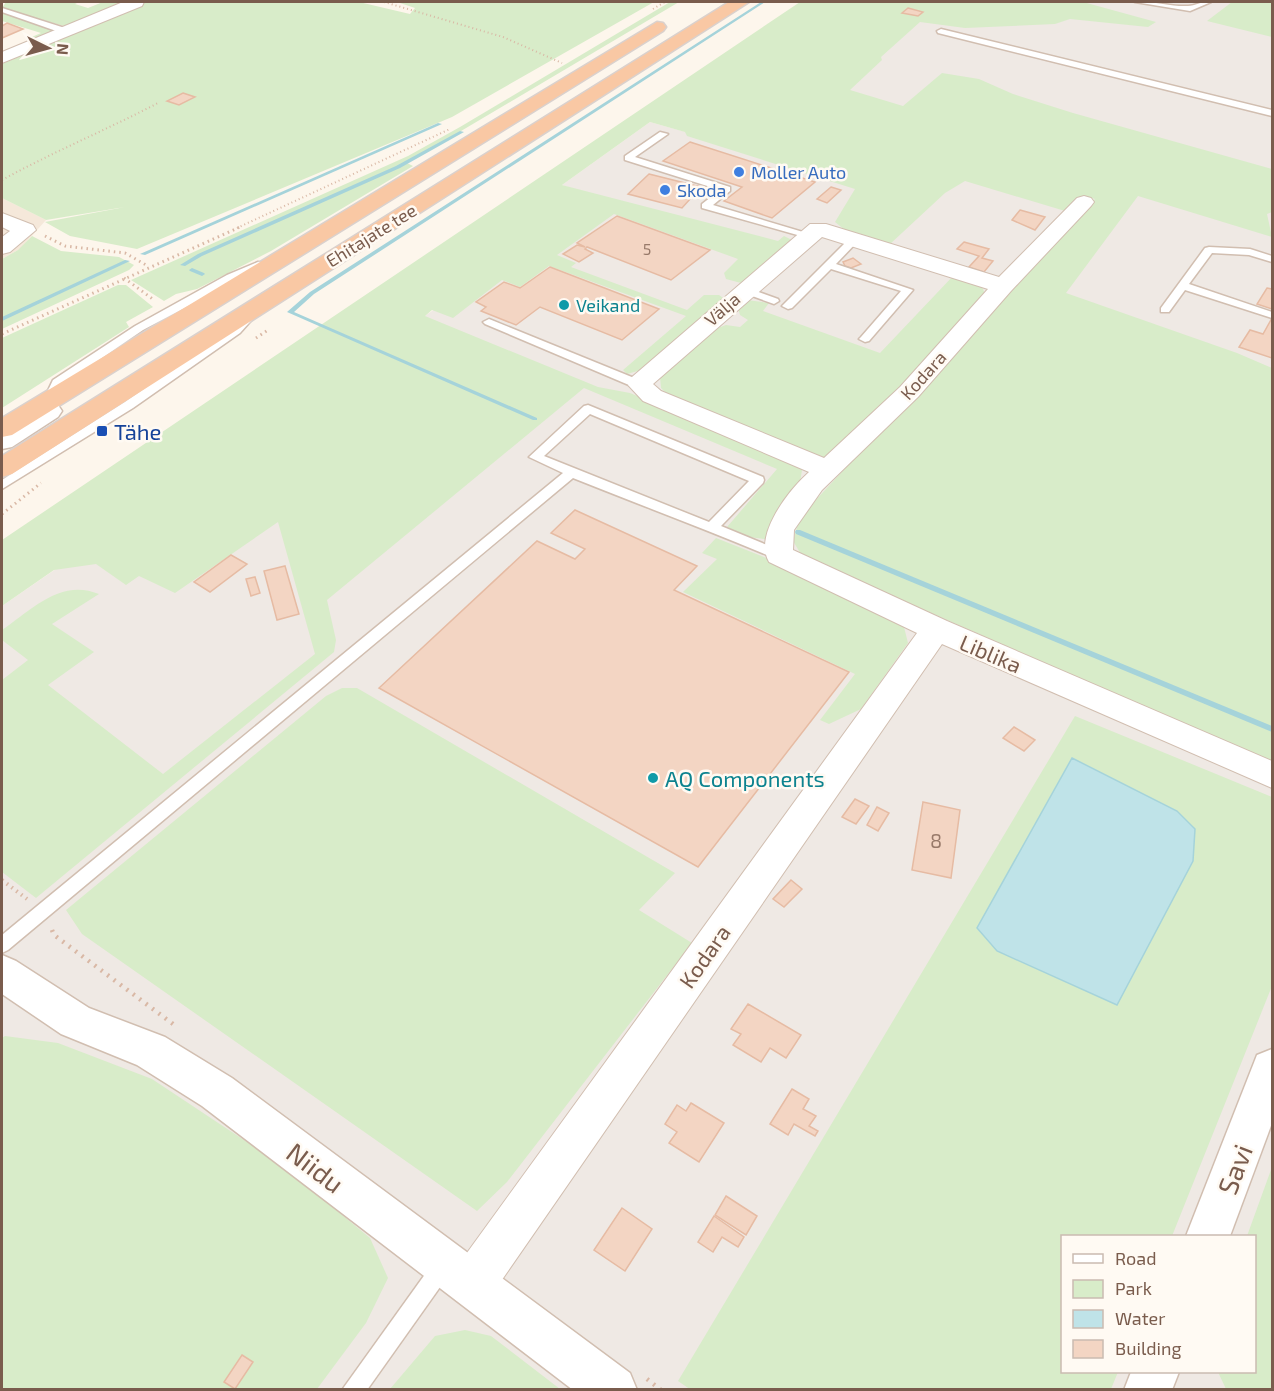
<svg xmlns="http://www.w3.org/2000/svg" width="1274" height="1391" font-family="'Exo 2',sans-serif">
  <rect width="100%" height="100%" fill="#fdf6ec"/>
  <path fill="#f5e8da" d="M2,198l44,22 -26,29 -18,10z"/>
  <path fill="#efe9e4" fill-rule="evenodd" d="M864,2h408v1387h-1270v-783l596,-409 -36,-12 88,-63 36,10zM1062,1236h192v136h-192z"/>
  <g fill="#d8ecc9">
    <path d="M6,2h73l-4,2 13,4 15,-6h21l-60,24 -62,-18z"/>
    <path d="M147,2h212l51,12 5,-6 -18,-6h257l-202,115 -315,132 -67,-13 -25,-14 80,-15 -79,13 -44,-22v-134z"/>
    <path d="M670,2h9l-272,161 6,3 -142,85 -74,38 -21,5 -12,7 -33,-21 277,-124 52,-29z"/>
    <path d="M800,2h283l73,20 -8,5 -78,-8 -15,5 -90,4 -45,-6 -39,35 1,3 -32,30 53,16 39,-33 37,6 34,15 60,19 199,56v43l-5,2 5,23 -134,-41 -72,97 171,60 35,15v395l-470,-207 -9,-15 7,-24 295,-318 -11,-3 -19,15 -100,-30 -20,12 -56,52 -44,-15 -10,-8 20,-33 -168,-53 -2,-4 -35,-10 -88,63 216,56 6,-5 8,4 -51,43 -15,-4 -2,-6 14,-14 -124,-45 -57,41 19,8 -5,4 116,43 17,-15h15l7,5 -85,70 -14,4 -4,-4 63,-54 -137,-50 -29,21 -18,-7 -49,38 -21,-8 -7,6 173,71 32,6 166,69 6,8 -3,19 -24,25 -10,25 -16,-2 -22,-10 50,-58 -193,-81 -257,212 9,40 -2,12 -298,246 -34,-26v-192l26,-20 -26,-20v-10c29,-20 59,-52 97,-36l-47,30 42,28 -46,33 115,89 152,-120 -37,-132 -103,71 -36,-17 -13,9 -30,-21 -42,6 -52,36v-66z"/>
    <path d="M1232,2h40v35l-65,-16z"/>
    <path d="M2,13l50,16 2,2 -22,10 -5,-2 14,-6 -39,-12z"/>
    <path d="M32,236l29,15 58,6 15,8 -5,5 -127,59v-70l16,-9z"/>
    <path d="M954,275c14,5 31,5 31,23l-83,93 -78,68 -158,-66 -5,-5 -1,-11 55,-48 11,-4 14,2 8,-7 -8,-5 -2,-7 9,-8 22,3 -6,8 117,42z"/>
    <path d="M118,285h8l27,22 -27,15 3,5 -127,81v-70z"/>
    <path d="M716,538l58,23 130,66 4,16 -47,66 -32,15 -9,-4 35,-46 -172,-82 34,-33 -15,-6z"/>
    <path d="M342,688h15l318,185 -36,37 53,33 -185,239 -30,29 -395,-277 -16,-24 260,-214z"/>
    <path d="M1075,716l197,81v189l-100,250h-110v136h56l-7,17 -420,1 -13,-9z"/>
    <path d="M5,1036l53,7 94,36 131,87 87,72 18,40 -22,45 -49,66 -315,1v-352z"/>
    <path d="M1272,1167v222h-46l-8,-17h36v-136h-7z"/>
    <path d="M465,1330l26,6 69,53h-170l45,-53z"/>
  </g>
  <path fill="#bfe3e8" stroke="#a5d3da" stroke-width="1.5" d="M1072,758l105,53 18,18 -2,32 -76,144 -120,-54 -20,-23z"/>
  <g fill="none" stroke-linecap="round" stroke-linejoin="round">
    <g fill="#a5d3da" fill-rule="evenodd">
      <path d="M761,2h4l-451,292 -20,18 243,106v2h-4l-246,-108 23,-20z"/>
      <path d="M438,123l4,1 -297,131 -5,-1z"/>
      <path d="M460,131l4,1 -64,36 -198,88 -17,10 -5,-1 18,-11 198,-88z"/>
      <path d="M125,260l5,1 -128,60v-4z"/>
      <path d="M192,268l12,5 1,1 -3,2 -12,-5 -1,-1z"/>
      <path d="M796,530h4l472,196v6l-476,-198 -1,-2z"/>
    </g>
  </g>
  <g fill="#f3d5c3" stroke="#e6bba3" stroke-width="1.5">
    <path d="M908,8l15,4 -5,4 -16,-3z"/>
    <path d="M7,23l16,6 -21,9v-12z"/>
    <path d="M183,93l12,4 -16,8 -12,-4z"/>
    <path d="M690,142l125,40 -43,36 -48,-17 18,-14 -79,-26z"/>
    <path d="M649,174l52,13 -19,21 -54,-14z"/>
    <path d="M831,187l10,3 -14,13 -10,-4z"/>
    <path d="M1020,210l25,7 -10,13 -23,-10z"/>
    <path d="M617,216l93,34 -39,30 -84,-33 -2,2 8,4 -14,9 -16,-8 14,-9 8,2 -8,-4z"/>
    <path d="M964,242l25,7 -7,9 11,3 -9,11 -15,-5 10,-11 -22,-7z"/>
    <path d="M853,258l8,6 -10,4 -6,-2 -2,-4z"/>
    <path d="M550,267l109,42 -37,31 -82,-33 -24,18 -35,-14 5,-4 -10,-5 28,-20 16,6z"/>
    <path d="M1267,288l5,1v20l-15,-5z"/>
    <path d="M1272,318v40l-33,-11 11,-17 13,4z"/>
    <path d="M575,510l122,56 -23,24 175,82 -151,195 -319,-179 158,-147 38,18 10,-10 -34,-16z"/>
    <path d="M231,555l16,9 -37,28 -16,-10z"/>
    <path d="M285,566l14,48 -22,6 -13,-49z"/>
    <path d="M255,577l5,16 -9,3 -5,-17z"/>
    <path d="M1014,727l21,13 -11,11 -21,-13z"/>
    <path d="M855,799l14,7 -13,18 -14,-7z"/>
    <path d="M923,802l37,8 -9,68 -39,-8z"/>
    <path d="M877,807l12,6 -11,18 -11,-6z"/>
    <path d="M791,880l11,9 -18,18 -11,-8z"/>
    <path d="M748,1004l53,31 -15,23 -16,-10 -9,14 -28,-17 8,-11 -10,-5z"/>
    <path d="M792,1089l17,10 -6,10 13,7 -7,10 9,5 -3,5 -21,-12 -6,11 -18,-11z"/>
    <path d="M691,1103l33,20 -25,39 -30,-19 8,-11 -12,-8 12,-19 9,6z"/>
    <path d="M726,1196l31,20 -11,19 -31,-20z"/>
    <path d="M622,1208l30,21 -27,42 -31,-21z"/>
    <path d="M714,1216l30,21 -6,10 -16,-10 -9,15 -15,-10z"/>
    <path d="M242,1355l11,7 -18,27 -11,-7z"/>
  </g>
  <g fill="none" stroke-linecap="round" stroke-linejoin="round">
    <defs>
      <g id="service">
        <path d="M1135,2c18,-2 35,5 53,4 8,0 14,-5 23,-4l-21,9z"/>
        <path d="M2,8l66,21 1,2 -7,2 -60,-21z"/>
        <path d="M941,29l331,81v6l-334,-83 -1,-2z"/>
        <path d="M660,132l8,2 -33,23 95,30v4l-17,14 100,30 -5,3 -106,-30v-4l18,-14 -95,-30v-4z"/>
        <path d="M854,237l5,3 -23,24 77,26 -44,51 -4,1 -6,-3 2,-2 40,-46 -70,-22 -39,39 -4,1 -6,-3 68,-68z"/>
        <path d="M1209,247l41,2 22,7v6l-23,-7 -37,-2 -23,31 83,28v6l-87,-28 -16,22h-8v-4l44,-60z"/>
        <path d="M258,262l9,2 -124,66 -81,55 -8,17 -4,1 -6,-4 9,-19 82,-54 92,-51z"/>
        <path d="M745,287l33,12 1,2 -5,3 -33,-12 -1,-2z"/>
        <path d="M251,311l6,3 -17,19 -107,75 -131,81v-9l123,-78 107,-73 15,-17z"/>
        <path d="M489,319l155,63 2,3 -2,3h-8l-151,-64 -2,-2z"/>
        <path d="M588,405l175,72 1,3 -1,3 -42,43 63,26 2,3 -2,3h-10c-66,-28 -134,-53 -201,-80l-565,472 -6,3v-18l561,-462 -34,-16 55,-51zM590,414l159,67 -40,41 -165,-66z"/>
        <path d="M443,1256l7,3 3,7 -3,7 -83,117h-25l94,-131z"/>
      </g>
      <g id="minor">
        <path d="M123,2h21l-2,4 -140,57v-11z"/>
        <path d="M1084,196l7,2 3,4 -3,4 -80,85 -93,106 -96,93 -28,40 -1,20 154,71 325,140v27l-330,-144 -454,656 -16,6 -16,-6 -6,-16 6,-16 461,-635 -148,-71c-16,-27 20,-72 40,-90l-166,-71 -15,-16 4,-8 178,-153h16l173,53 78,-79zM822,237l166,52 -88,98 -76,71 -163,-67 -8,-7z"/>
        <path d="M2,213l31,12 3,5 -26,22 -8,2v-17l8,-6 -8,-4z"/>
      </g>
      <g id="tertiary">
        <path d="M49,403l9,2 4,6 -4,6 -46,30 -10,2v-20l38,-24z"/>
        <path d="M2,955l14,6 73,47 76,29 67,41 398,295 7,17h-64l-371,-284 -65,-41 -76,-31 -59,-40z"/>
        <path d="M1272,1049v74l-42,113h-44l71,-181z"/>
        <path d="M1131,1372h48l-7,18h-48z"/>
      </g>
      <g id="trunk">
        <path d="M729,2h20l-737,472 -10,3v-21z"/>
        <path d="M657,22l6,1 3,4 -3,4 -651,404 -10,2v-19z"/>
      </g>
    </defs>
    <use href="#service" stroke="#d1beb0" stroke-width="3"/>
    <use href="#minor" stroke="#d1beb0" stroke-width="2"/>
    <use href="#tertiary" stroke="#d1beb0" stroke-width="3"/>
    <use href="#trunk" stroke="#dad1cd" stroke-width="3"/>
    <g stroke="#d9b8a5" stroke-width="2" stroke-dasharray="1 3" stroke-linecap="butt">
      <path d="M384,2l119,35 59,26"/>
      <path d="M653,9l12,-7"/>
      <path d="M2,180c51,-28 104,-50 156,-77"/>
      <path d="M237,228l213,-99"/>
    </g>
    <g stroke="#d9b8a5" stroke-width="3" stroke-dasharray="1.5 4" stroke-linecap="butt">
      <path d="M45,236l20,10 60,7 23,13"/>
      <path d="M124,278l30,22"/>
      <path d="M2,334l238,-107"/>
      <path d="M256,338l12,-8"/>
      <path d="M2,514l39,-31"/>
    </g>
    <path stroke="#d9b8a5" stroke-width="4" stroke-dasharray="1.5 4.5" stroke-linecap="butt" d="M2,880l25,19"/>
    <g stroke="#d9b8a5" stroke-width="4.5" stroke-dasharray="2 6" stroke-linecap="butt">
      <path d="M52,930l2,5 119,89"/>
      <path d="M647,1379l14,11"/>
    </g>
    <use href="#service" fill="#fff" fill-rule="evenodd"/>
    <use href="#minor" fill="#fff" fill-rule="evenodd"/>
    <use href="#tertiary" fill="#fff" fill-rule="evenodd"/>
    <use href="#trunk" fill="#f9c8a4" fill-rule="evenodd"/>
  </g>
  <g fill="#3f7fe0" stroke="#fffaf3" stroke-width="2">
    <circle cx="739" cy="172" r="6"/>
    <circle cx="665" cy="190" r="6"/>
  </g>
  <g fill="#0f9aa8" stroke="#fffaf3" stroke-width="2">
    <circle cx="564" cy="305" r="6"/>
    <circle cx="653" cy="778" r="6"/>
  </g>
  <rect fill="#1a4fb4" stroke="#fffaf3" stroke-width="2" x="96" y="425" width="12" height="12" rx="3"/>
  <g text-anchor="middle" dominant-baseline="central" stroke-width="5" stroke-linejoin="round" paint-order="stroke">
    <g font-size="16" fill="#987a6a">
      <text x="647" y="248">5</text>
    </g>
    <g font-size="18" fill="#366cbe" stroke="#fffaf3" text-anchor="start">
      <text x="751" y="172">Moller Auto</text>
      <text x="677" y="190">Skoda</text>
    </g>
    <g font-size="18" fill="#7a5c4d" stroke="#fffaf3">
      <text transform="translate(371 235) rotate(-32)">Ehitajate tee</text>
      <text transform="translate(722 309) rotate(-41)">Välja</text>
      <text transform="translate(923 375) rotate(-48)">Kodara</text>
    </g>
    <g font-size="18" fill="#0d838f" stroke="#fffaf3" text-anchor="start">
      <text x="576" y="305">Veikand</text>
    </g>
    <g font-size="20" fill="#987a6a">
      <text x="936" y="840">8</text>
    </g>
    <g font-size="22" fill="#164399" stroke="#fffaf3" text-anchor="start">
      <text x="114" y="431">Tähe</text>
    </g>
    <g font-size="22" fill="#7a5c4d" stroke="#fffaf3">
      <text transform="translate(991 653) rotate(23)">Liblika</text>
      <text transform="translate(704 956) rotate(-55)">Kodara</text>
    </g>
    <g font-size="22" fill="#0d838f" stroke="#fffaf3" text-anchor="start">
      <text x="665" y="778">AQ Components</text>
    </g>
    <g font-size="27" fill="#7a5c4d" stroke="#fffaf3">
      <text transform="translate(316 1167) rotate(37)">Niidu</text>
      <text transform="translate(1234 1169) rotate(-69)">Savi</text>
    </g>
  </g>
  <rect width="1274" height="1391" fill="none" stroke="#7a5c4d" stroke-width="6"/>
  <rect x="1061" y="1235" width="195" height="138" fill="#fffaf3" stroke="#cabbb1" stroke-width="1.5"/>
  <rect x="1073" y="1254" width="30" height="9" fill="#ffffff" stroke="#cabbb1" stroke-width="1.5"/>
  <text x="1115" y="1265" font-size="18" fill="#7a5c4d">Road</text>
  <rect x="1073" y="1280" width="30" height="18" fill="#d8ecc9" stroke="#cabbb1" stroke-width="1.5"/>
  <text x="1115" y="1295" font-size="18" fill="#7a5c4d">Park</text>
  <rect x="1073" y="1310" width="30" height="18" fill="#bfe3e8" stroke="#cabbb1" stroke-width="1.5"/>
  <text x="1115" y="1325" font-size="18" fill="#7a5c4d">Water</text>
  <rect x="1073" y="1340" width="30" height="18" fill="#f3d5c3" stroke="#cabbb1" stroke-width="1.5"/>
  <text x="1115" y="1355" font-size="18" fill="#7a5c4d">Building</text>
  <g transform="translate(48 48) rotate(95)" stroke="#fffaf3" stroke-width="4.5" paint-order="stroke">
  <path d="M0-4.5L10 22L0 15L-10 22Z" fill="#7a5c4d"/>
  <text y="-9" font-size="16" font-weight="bold" text-anchor="middle" fill="#7a5c4d">N</text>
  </g>
</svg>
